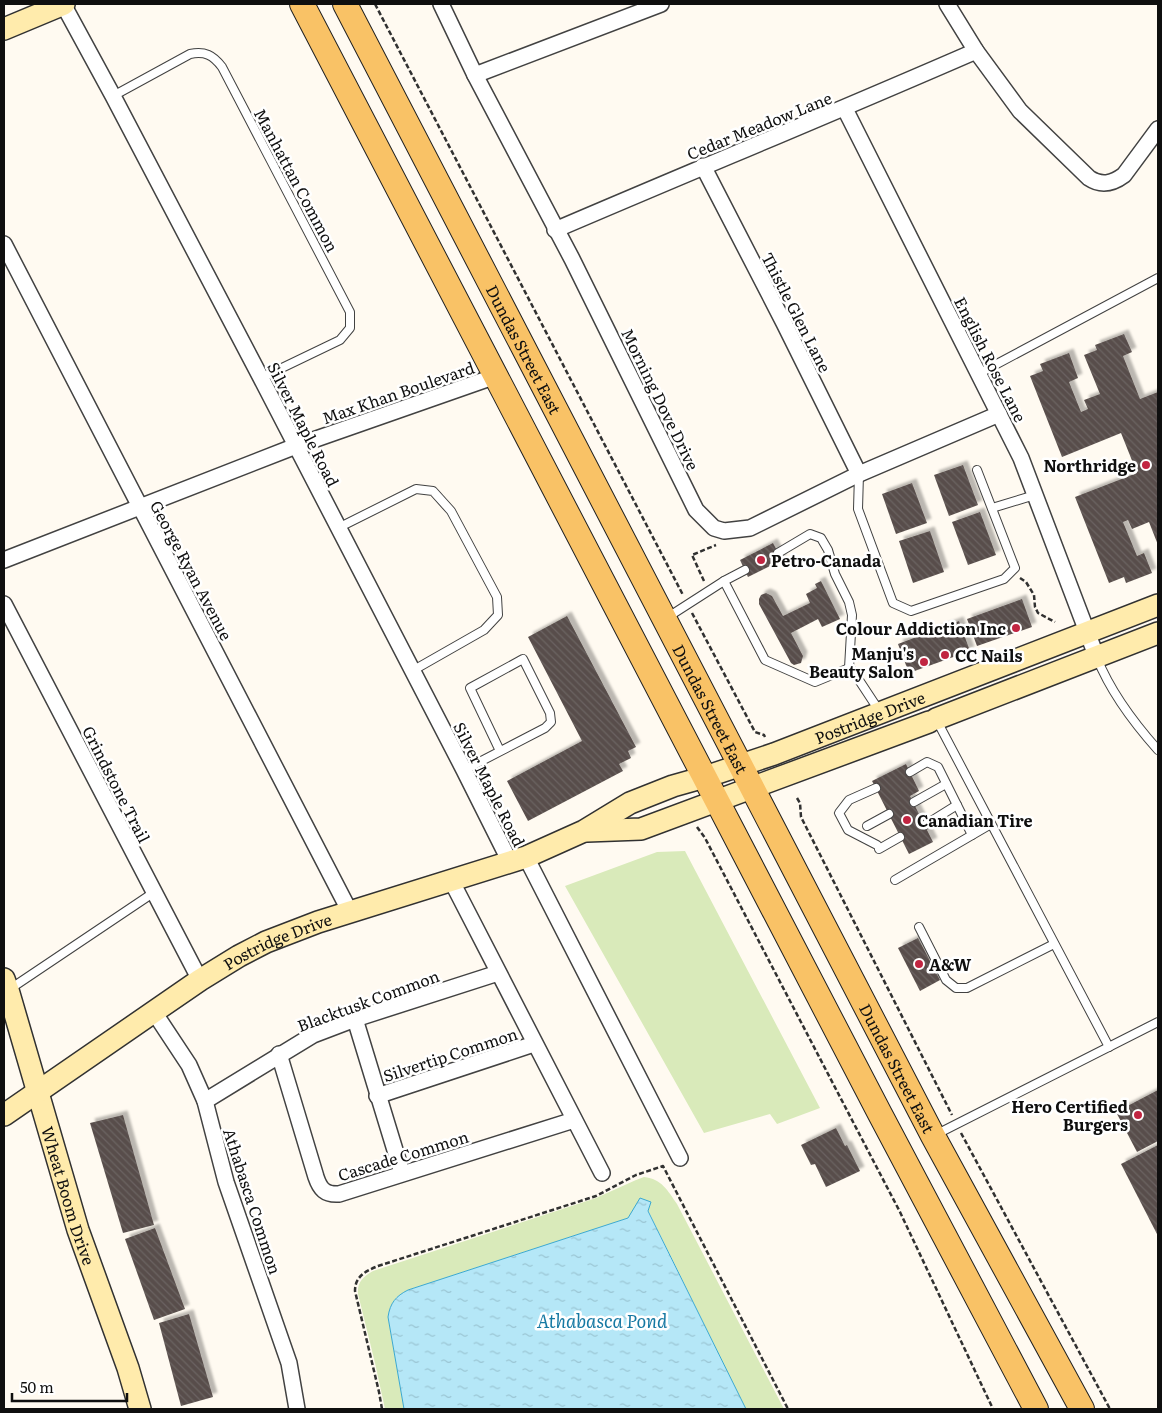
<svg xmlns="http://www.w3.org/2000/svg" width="1162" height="1413" font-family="Literata,serif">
  <defs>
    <pattern id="water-ripples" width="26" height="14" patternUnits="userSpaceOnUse" patternTransform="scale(1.25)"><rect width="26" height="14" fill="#b5e7f7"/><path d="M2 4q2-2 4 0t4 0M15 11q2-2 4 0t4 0" fill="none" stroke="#9ac5d3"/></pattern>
    <pattern id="building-back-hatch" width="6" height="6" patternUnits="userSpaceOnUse" patternTransform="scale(1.25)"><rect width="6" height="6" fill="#584e4b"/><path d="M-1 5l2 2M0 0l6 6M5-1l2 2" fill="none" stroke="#6b6361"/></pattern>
    <filter id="shadow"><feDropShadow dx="4.5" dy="-4.5" stdDeviation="1" flood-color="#0004"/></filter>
  </defs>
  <rect width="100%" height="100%" fill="#fffaf1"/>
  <g fill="#d9eaba">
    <path d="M685,851l135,257 -43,16 -7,-10 -66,19 -139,-247 92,-34z"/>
    <path d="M644,1177c18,2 24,14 33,27l107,205h-38l-98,-199 3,-8 -23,16 -220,72c-12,6 -18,13 -20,27l16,92h-19l-10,-46 -17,-69c-1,-12 5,-17 15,-23l223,-73 40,-18z"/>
  </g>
  <path fill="url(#water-ripples)" stroke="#3ba8cf" d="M640,1198l11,4 -3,9 98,198h-342l-16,-92c2,-14 8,-21 20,-27l220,-72z"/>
  <g fill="url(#building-back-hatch)" filter="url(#shadow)">
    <path d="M1124,334l8,18 -9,4 17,43 18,-7v153l-9,-23 -17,7 -4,-9 -5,2 14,34 7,-3 8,20 -26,10 -2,-6 -15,6 -34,-86 62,-24 -16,-40 -59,24 -32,-81 13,-5 -3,-7 29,-11 9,25 -9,4 12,30 7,-3 -4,-9 16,-6 -16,-39 13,-5 -2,-5z"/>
    <path d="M963,465l15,40 -29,11 -15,-41z"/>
    <path d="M912,483l15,40 -31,11 -14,-40z"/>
    <path d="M980,512l16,43 -28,10 -16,-43z"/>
    <path d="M930,531l14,41 -31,11 -14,-42z"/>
    <path d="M773,543l9,17 -34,17 -8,-17z"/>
    <path d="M821,581l19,38 -18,8 -4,-8 -27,14 12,23 -2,7 -7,2 -3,-2 -32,-59v-5l2,-4 5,-2 6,3 11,20 27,-13 -4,-9 11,-6 -2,-4z"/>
    <path d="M1022,599l10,28 -55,19 -10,-27z"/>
    <path d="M567,616l69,131 -8,4 3,7 -12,6 4,7 -95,50 -21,-40 75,-40 -54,-104z"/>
    <path d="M959,621l11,30 -61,22 -11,-29z"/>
    <path d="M906,764l13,27 -9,5 23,46 -24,12 -37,-73z"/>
    <path d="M918,938l22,42 -20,11 -22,-43z"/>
    <path d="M1158,1090v51l-21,11 -21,-40z"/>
    <path d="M123,1115l31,110 -31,8 -33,-110z"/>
    <path d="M836,1128l9,18 2,-1 13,26 -34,16 -11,-23 -4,1 -10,-20z"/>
    <path d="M1158,1145v91l-37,-72z"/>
    <path d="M155,1228l30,81 -31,11 -29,-81z"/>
    <path d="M189,1314l24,83 -32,9 -22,-83z"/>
  </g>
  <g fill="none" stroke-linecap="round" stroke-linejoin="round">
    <defs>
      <g id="lane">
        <path d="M113,96l77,-42c15,-3 23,1 32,13l128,245v16l-10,12 -79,38"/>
        <path d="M978,374l180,-96"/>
        <path d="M859,474l-1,35 35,94 18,8 93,-32 11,-11 -38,-98"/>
        <path d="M992,508l43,-13"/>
        <path d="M338,528l78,-39 17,2 18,20 46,86 1,18 -14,15 -72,41"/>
        <path d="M778,553l32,-19 11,4 7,12 7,24 14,28 3,13 -3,53"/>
        <path d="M724,581l21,-11"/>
        <path d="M668,617l56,-36 41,79 50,22 34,-14 4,3 27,41"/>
        <path d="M1097,658c14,35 36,64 61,92"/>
        <path d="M936,719l173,328"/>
        <path d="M464,770l81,-42 6,-6 -1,-9 -27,-54 -53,29 30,63"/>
        <path d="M910,772l17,-10 11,5 34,68"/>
        <path d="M876,788l-27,12 -10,13 9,17 29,15"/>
        <path d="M914,802l32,-18"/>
        <path d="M925,825l32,-20"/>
        <path d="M867,826l22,-12"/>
        <path d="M879,849l21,-12"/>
        <path d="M895,880l96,-56"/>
        <path d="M919,927l27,53 10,8h11l87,-44"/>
        <path d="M10,989l143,-96"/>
        <path d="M935,1135l223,-113"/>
      </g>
      <g id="street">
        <path d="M63,4l50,92 148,282 203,392 46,92"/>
        <path d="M441,4l34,71 97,184 124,251 18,18 10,3 26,-3 109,-54 140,-60"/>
        <path d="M947,4l29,47 44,60 69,67c12,8 23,6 35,-3l34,-46"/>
        <path d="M475,75l186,-71"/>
        <path d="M845,109l176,349 76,200"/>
        <path d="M703,166l81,157 75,151"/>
        <path d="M555,230c140,-60 281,-118 421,-179"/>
        <path d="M4,244l346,668"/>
        <path d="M4,560l292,-114 200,-70"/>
        <path d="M4,604l196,376"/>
        <path d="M526,857l154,301"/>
        <path d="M451,880l151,293"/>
        <path d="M154,1012l35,53 16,36 21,81 63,181 8,46"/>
        <path d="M355,1019l47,154"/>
        <path d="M279,1054l37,123c4,12 9,18 23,17l235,-74"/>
        <path d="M377,1096l157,-52"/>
        <path d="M205,1101l108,-66 42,-16 143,-46"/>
      </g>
      <g id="secondary">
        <path d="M4,29l60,-25"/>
        <path d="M936,719l222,-86"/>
        <path d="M587,831l54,-2 288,-107"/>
        <path id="s1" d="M4,979l4,11 70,240 50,138 12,41"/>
        <path id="s2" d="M4,1115l196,-135 39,-24 27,-14 52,-20 208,-65 58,-26 46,-28 43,-17 32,-9 69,-23 384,-149"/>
      </g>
      <g id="primary">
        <path d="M302,4l578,1110 156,295"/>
        <path id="s3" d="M345,4l588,1132 149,273"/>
      </g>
    </defs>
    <use href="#lane" stroke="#424242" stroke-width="10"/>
    <use href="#street" stroke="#424242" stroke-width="18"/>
    <use href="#secondary" stroke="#313131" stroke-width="24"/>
    <use href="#primary" stroke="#202020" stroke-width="26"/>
    <g stroke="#313131" stroke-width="2.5" stroke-dasharray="5 2.5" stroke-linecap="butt">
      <path d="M375,4l308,591"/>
      <path d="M1020,578l6,4 8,13 1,12 3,6 17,9"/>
      <path d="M704,581l-12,-26 24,-10"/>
      <path d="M692,613l63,119 9,3 1,2"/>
      <path d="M797,798l3,5 1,14 151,298"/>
      <path d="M697,827l8,11 195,374 93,197"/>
      <path d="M961,1133l149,276"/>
      <path d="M382,1409l-3,-17 -24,-101c0,-15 11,-20 23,-25l218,-70 40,-21 27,-9 125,243"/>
    </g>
    <use href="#lane" stroke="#fff" stroke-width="8"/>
    <use href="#street" stroke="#fff" stroke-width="15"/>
    <use href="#secondary" stroke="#ffebac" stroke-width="21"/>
    <use href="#primary" stroke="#f9c266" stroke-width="24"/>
  </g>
  <g fill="#c12541" stroke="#fff" stroke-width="2">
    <circle cx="1146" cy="465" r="5"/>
    <circle cx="761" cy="560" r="5"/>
    <circle cx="1016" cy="628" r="5"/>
    <circle cx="945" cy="655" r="5"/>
    <circle cx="924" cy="662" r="5"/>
    <circle cx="907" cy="820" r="5"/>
    <circle cx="919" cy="964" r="5"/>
    <circle cx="1138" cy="1115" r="5"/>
  </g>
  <g text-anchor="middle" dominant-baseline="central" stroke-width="5" stroke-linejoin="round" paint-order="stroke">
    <g font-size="16" fill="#0f0f0f" stroke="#fff">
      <text transform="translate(759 125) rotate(-22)">Cedar Meadow Lane</text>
      <text transform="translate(297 180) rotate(62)">Manhattan Common</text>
      <text transform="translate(797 312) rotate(63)">Thistle Glen Lane</text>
      <text stroke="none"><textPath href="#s3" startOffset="389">Dundas Street East</textPath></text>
      <text transform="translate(991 359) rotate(63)">English Rose Lane</text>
      <text transform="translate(398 392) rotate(-19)">Max Khan Boulevard</text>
      <text transform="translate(661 399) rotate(64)">Morning Dove Drive</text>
      <text transform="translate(304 424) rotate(63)">Silver Maple Road</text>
      <text transform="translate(192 570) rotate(62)">George Ryan Avenue</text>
      <text stroke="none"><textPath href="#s3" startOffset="794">Dundas Street East</textPath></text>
      <text stroke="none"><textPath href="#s2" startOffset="960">Postridge Drive</textPath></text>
      <text transform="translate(117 784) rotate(63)">Grindstone Trail</text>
      <text transform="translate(490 784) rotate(63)">Silver Maple Road</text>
      <text stroke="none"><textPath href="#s2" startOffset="325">Postridge Drive</textPath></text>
      <text transform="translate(368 1000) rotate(-20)">Blacktusk Common</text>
      <text transform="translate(450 1054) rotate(-18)">Silvertip Common</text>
      <text stroke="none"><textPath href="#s3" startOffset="1199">Dundas Street East</textPath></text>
      <text transform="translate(403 1155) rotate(-17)">Cascade Common</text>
      <text stroke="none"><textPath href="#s1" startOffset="226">Wheat Boom Drive</textPath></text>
      <text transform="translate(253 1201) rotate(72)">Athabasca Common</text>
    </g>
    <g font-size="16" font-weight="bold" fill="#0f0f0f" stroke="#fff" text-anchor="end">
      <text x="1136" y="465">Northridge</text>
      <text x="771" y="560" text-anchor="start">Petro-Canada</text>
      <text x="1006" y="628">Colour Addiction Inc</text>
      <text x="914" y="653">Manju's<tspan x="914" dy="18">Beauty Salon</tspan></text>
      <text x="955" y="655" text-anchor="start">CC Nails</text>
      <text x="917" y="820" text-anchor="start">Canadian Tire</text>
      <text x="929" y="964" text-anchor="start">A&amp;W</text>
      <text x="1128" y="1106">Hero Certified<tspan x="1128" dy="18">Burgers</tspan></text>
    </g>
    <g font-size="18" font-style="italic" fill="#1679a3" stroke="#fff">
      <text x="602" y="1320">Athabasca Pond</text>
    </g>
  </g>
  <rect width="1162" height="1413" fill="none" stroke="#0f0f0f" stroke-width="10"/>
  <path d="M12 1393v8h115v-8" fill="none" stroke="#0f0f0f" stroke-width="2.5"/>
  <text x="20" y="1393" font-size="15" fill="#0f0f0f" stroke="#ffffff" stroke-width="4" paint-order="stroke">50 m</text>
</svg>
